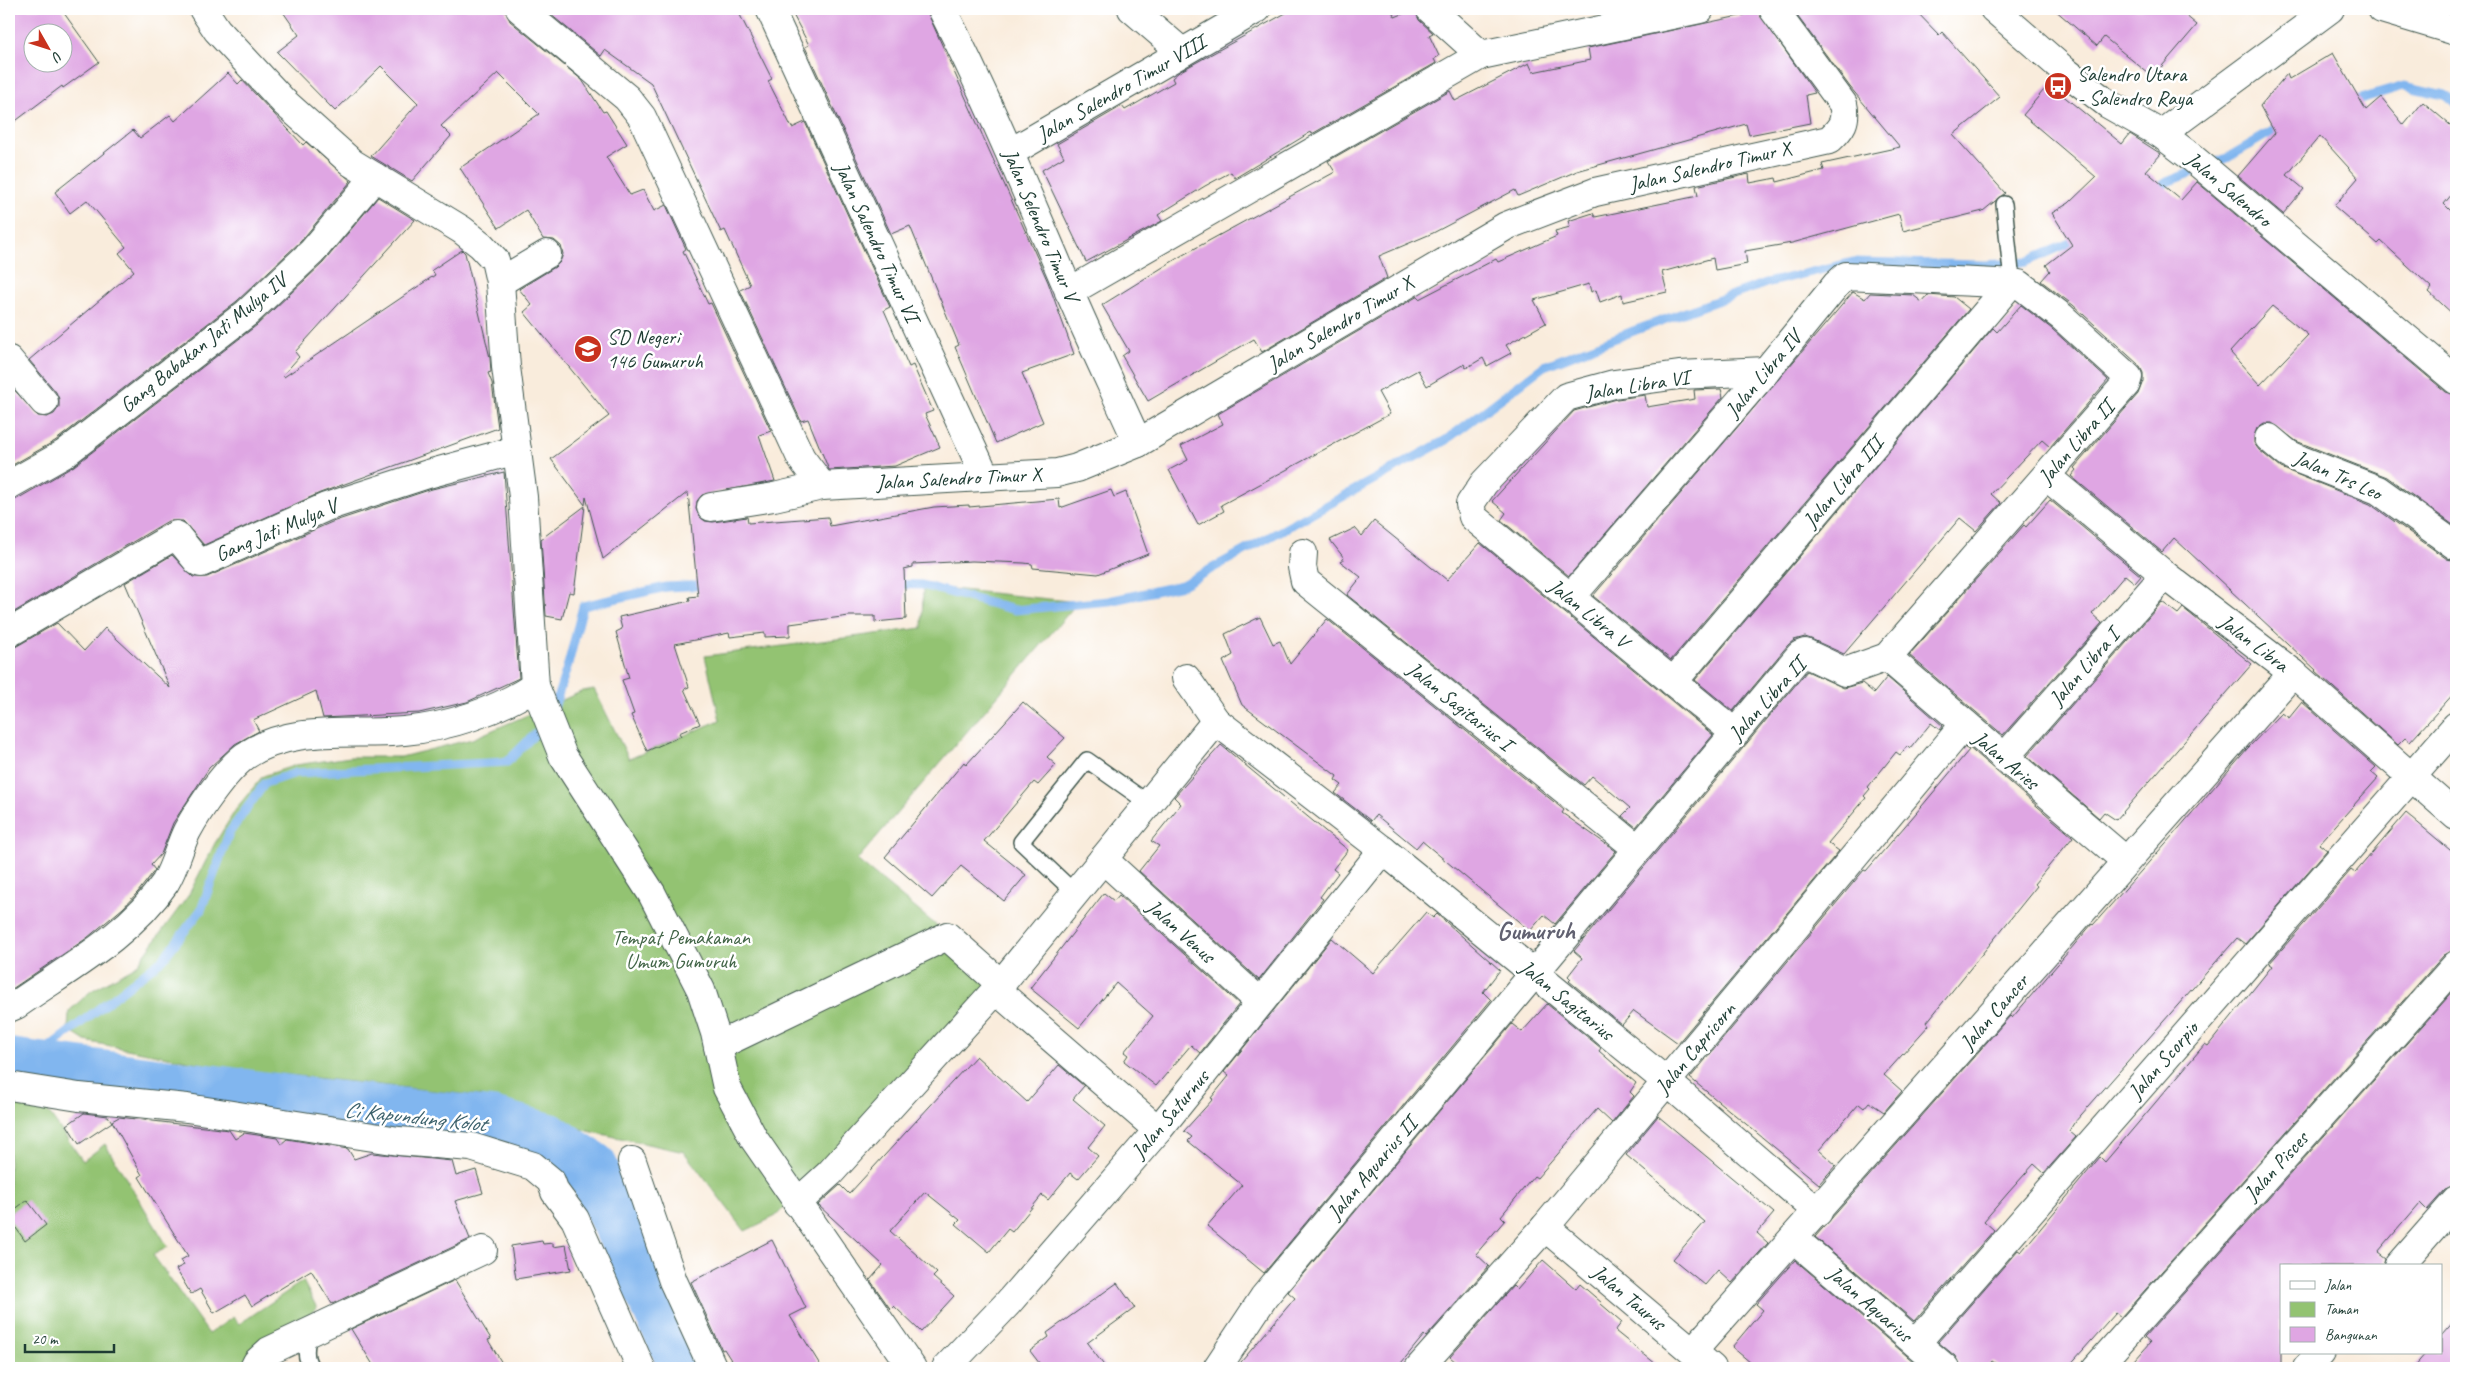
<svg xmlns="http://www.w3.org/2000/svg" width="2465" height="1377" font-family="Caveat,sans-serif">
  <rect width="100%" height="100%" fill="#fff"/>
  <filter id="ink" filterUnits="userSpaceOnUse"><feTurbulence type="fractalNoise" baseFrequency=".02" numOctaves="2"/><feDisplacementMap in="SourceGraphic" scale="10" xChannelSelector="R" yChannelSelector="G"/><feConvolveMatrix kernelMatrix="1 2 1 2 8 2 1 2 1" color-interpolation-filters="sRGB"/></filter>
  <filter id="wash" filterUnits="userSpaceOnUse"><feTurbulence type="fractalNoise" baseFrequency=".0096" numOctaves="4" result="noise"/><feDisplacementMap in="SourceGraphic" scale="20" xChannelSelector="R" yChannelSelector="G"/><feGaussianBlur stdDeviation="1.12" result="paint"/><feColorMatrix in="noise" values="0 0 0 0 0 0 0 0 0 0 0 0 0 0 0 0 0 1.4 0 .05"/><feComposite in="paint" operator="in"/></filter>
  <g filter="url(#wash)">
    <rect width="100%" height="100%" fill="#f9ecdc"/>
    <g fill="#93c372" stroke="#598053">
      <path d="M923,586l155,16 -221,258 142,117 -223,239 -31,15 -61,-79 -96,-21 -108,-35 -255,-28 -140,-27 -17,-11 1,-19 22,-20 45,-25 52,-70 27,-53 23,-37 25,-30 33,-11 54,-8h51l71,-18 111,-48 11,-2 35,70 91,-39 -15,-64 217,-28z"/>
      <path d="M9,1102l37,7 37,52 22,-17 63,103 -15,8 56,79 24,-17 6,7 64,-43 14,27 -70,52 -3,8h-235z"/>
    </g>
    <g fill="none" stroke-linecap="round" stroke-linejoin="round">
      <g stroke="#81b6ef" stroke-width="9">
        <path d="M2350,102l54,-16 40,9 12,8"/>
        <path d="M2153,192l14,-10 60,-24 56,-33"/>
        <path d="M894,584l28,1 93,25 94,-9 73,-16 264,-145 98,-74 92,-36 130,-47 87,-21 132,3 41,-3 55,-24"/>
        <path d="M553,711l16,-50 14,-55 83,-19 43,-2"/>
        <path d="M25,1066l138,-107 38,-49 28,-77 36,-50 31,-10 211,-11 38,-38"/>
      </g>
      <path stroke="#81b6ef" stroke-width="54" d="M9,1065l304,40 178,19 58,16 42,28 44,88 52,112"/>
    </g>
    <g id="blocks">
      <g fill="#dfa6e3" fill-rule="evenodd">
        <path d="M9,9h52l38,53 -36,26 -1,-2 -53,40zM32,32h30v30h-30z"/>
        <path d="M281,9h224l5,12 72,59 21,32 3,-1 21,33 -21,13 24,38 13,-5 11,21 12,-6 20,44 -3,2 25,53 3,-1 60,128 -12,4 16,46 -73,14 -5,6 -1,8 3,7 6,5 8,1 34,-5 1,6 80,-6 2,9 104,-19 35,-2v2l90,-8 1,9 51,-18 3,7 12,-5 22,62 -50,20 -65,-6 -1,-4 -8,-1 -52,-2 -59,3v3l-9,2 2,50 -31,3v-6h-26l-59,8v12l-25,1v-4l-35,4 -1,-4 -54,11 14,43 -5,2 16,35 -21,9 2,3 -34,15 -16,-36 3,-1 -12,-34 7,-2 -13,-46 6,-3 -3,-12 71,-16 -1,-4 9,-1 -10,-104 -85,67 -17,-62 -1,8 -34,-46 58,-43 -85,-104 8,-7 -13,-16 36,-22 5,-5 3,-8 -2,-8 -7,-6 -11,-1 -17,-29 -27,18 -39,-60 79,-54 -41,-41 -57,53 10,10 -39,45 -41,-25 47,-53 -37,-37 -46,45 -58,-59 22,-17z"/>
        <path d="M544,9h193l35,70 -4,2 24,47 13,-6 85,185 -6,3 25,57 4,-2 20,46 -8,3 15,33 -45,19 -66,4 -21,-51 -7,2 -61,-131 10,-5 -25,-55 -4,2 -70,-149 -46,-33 -4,6z"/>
        <path d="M790,9h136l122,273 26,72 -52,19 21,49 -47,21 -41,-96 4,-2 -49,-119 -19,8 -86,-187 4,-2z"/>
        <path d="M1293,9h98l4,8 20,-8 4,11 14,13 -4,2 10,21 -5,3 2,4 -124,71 -1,-2 -76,46 -4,-6 -26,14 -47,29 4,6 -76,41 -44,-92 22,-13 -7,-13 65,-38 3,4 49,-28 -2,-4 7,-6z"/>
        <path d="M1792,9h122l25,26 3,-3 58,65 -47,38 52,58 -22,18 -80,20 -4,-17 -107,29 -47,8 2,13 -32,6 -2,-12 -51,14 5,20 -44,10 -1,-8 -22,8 -4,-12 -5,2 -2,-8 -55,16 12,23 -40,22 5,8 -24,13 -4,-8 -17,10 -2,-4 -37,22 -9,-16 -40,22 12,22 -169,91 3,6 -26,14 -29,-55 19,-10 -7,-14 42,-22 -5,-10 200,-118 1,3 77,-40 2,3 59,-26 -2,-5 15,-4 -2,-6 25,-8 2,4 103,-21 -2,-10 53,-12 1,9 26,-5 1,4 47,-12 -2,-6 78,-17 -50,-60z"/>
        <path d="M2054,9h124l19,16 -40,47 -4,-4 -4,6 -45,-37 -7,9z"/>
        <path d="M1758,12l57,81 -9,2 4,28 -61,12 -3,-11 -169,47 -59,25 -3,-6 -82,43 -54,23 8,22 -125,74 -8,-13 -106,62 -26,-45 7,-5 -27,-46 79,-49 154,-84 -7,-11 122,-70 5,10 74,-38 4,9 57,-12 -2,-12z"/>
        <path d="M2333,53l33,57 15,-13 23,28 19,-23 33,28v59l-12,15 12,12v101l-27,-25 3,-4 -51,-47 -3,3 -44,-38 24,-28 -38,-42 -33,39 17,14 -21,25 -45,-38 37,-43 -15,-27 27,-32 2,5z"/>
        <path d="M228,73l10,11 4,-4 61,65 3,-3 45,39 -50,60 -64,60 -182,140 -46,26v-83l29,32 9,1 7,-3 5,-7v-8l-3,-7 -27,-32 105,-89 -15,-18 7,-6 -39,-47 -17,13 -15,-21 78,-62 7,8 30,-23 5,6z"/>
        <path d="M2049,84l73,60 8,-10 31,20 -15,17 35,29 16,-18 249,210 10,3v132l-69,-50 -91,-36 -24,-18h-8l-7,5 -3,8v7l5,7 22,18 89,36 77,55 9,2v130l-46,51 -5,-4 -7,7 -83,-74 1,-1 -142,-132 -12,14 -91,-76 5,-6 -2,-2 64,-74 5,-13v-8l-4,-8 -66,-60 -32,-24 9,-10 -4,-6 26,-20 -20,-32 17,-10 27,-26 -73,-62zM2272,306l36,29 -48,50 -30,-33z"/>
        <path d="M378,197l37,23 -120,132 4,5 -16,18 1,2 151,-102 -3,-5 30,-20 3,3 25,105 1,14 -3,1 4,10 6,45 -178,65 -116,52 -21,-24h-15l-159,94v-114l8,-2 57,-33 183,-141 66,-62z"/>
        <path d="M1853,292l12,7 5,-6 43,2 9,7 6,-7 26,2 15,12 -298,351 -78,-64z"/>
        <path d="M2021,305l31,24 56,51 -58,67 -8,-7 -51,54 10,9 -25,28 -16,-13 -116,136 -33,-15 -6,-2 -11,3 -6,5 -55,66 -38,-31 298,-352 4,4z"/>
        <path d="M1721,389l2,8 -154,179 -68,-56 5,-7 -14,-12 82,-90 43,-12 28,-4 2,12 48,-8 -1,-9z"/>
        <path d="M504,472l15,206 -52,24 -48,11 -96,5 -7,-27 -63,29 6,11 -24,13 -26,24 -36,55 -12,31 -10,11 4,5 -17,22 -15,16 -36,30 -78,53v-342l8,-3 40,-23 27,28 21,-23 65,60 -45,-105 47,-28 21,22h14l125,-55 100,-33z"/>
        <path d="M2050,500l91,76 -6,7 -10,-8 -33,39 10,9 -99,112 -94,-80 115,-130 2,2z"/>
        <path d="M585,506l-11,87 -5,-1 -7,27 -16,-3 -5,-77z"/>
        <path d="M1374,521l73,59 33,-37 233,192 -77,92 -14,-11 8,-8 -38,-32 -8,9 -237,-190 14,-18 -20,-15 3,-4 -14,-18 25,-12 7,8z"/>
        <path d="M2162,602l16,12 5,-6 69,56 -136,156 -12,-8 -5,6 -72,-62z"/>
        <path d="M1260,617l13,27 7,-3 10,23 37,-45 237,191 -2,3 54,38 -61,73 -11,-9 -14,16 -108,-90 -6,7 -40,-33 -5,6 -36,-28 7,-8 -7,-5 2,-4 -95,-71 -19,-44 10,-6 -8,-21z"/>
        <path d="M1807,671l37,17 18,-5 12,10 13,-16 56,49 -3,4 -9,-7 -21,26 -3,-3 -7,9 -4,-3 -28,35 2,2 -6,7 2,2 -38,45 11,8 -161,192 -44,-32 -12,14 -53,-44 2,-2 -3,-3 14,-18 -8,-7z"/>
        <path d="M1023,702l42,36 -18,19 9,8 -18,20 -4,-3 -50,59 42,34 -22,26 -43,-35 -29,32 -47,-41 79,-95 2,3z"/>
        <path d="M2302,702l74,65 -5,5 7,6 -59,66 8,6 -82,94 -8,-6 -163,185 -5,8 7,6 -32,36 -10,-9 -26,29 -24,28 10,9 -80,91 -99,-84 195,-221 2,2 80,-94 1,1 80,-90 74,-86 35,-36 7,5z"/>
        <path d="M1221,745l127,105 -15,19 5,4 -18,24 3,2 -64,81 -120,-109 20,-25 -8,-5 30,-37 -7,-7z"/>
        <path d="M1967,746l106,91 -39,47 3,2 -110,136 2,3 -45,50 18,16 -18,21 -15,-10 -5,6 -5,-4 -40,46 17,15 -17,19 -129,-106 174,-208 2,1 45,-52 58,-69 -4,-2z"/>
        <path d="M2406,813l50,42v95l-12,5 -323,362 -5,-4 -49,55h-65l-10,-7 -6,7h-26l-5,-12 -17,-14 80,-92 3,2 79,-95 5,5 100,-118 3,2 64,-80 -3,-2 82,-94 4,3z"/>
        <path d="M1104,893l10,8 5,-6 120,109 -39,49 -9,-8 -35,41 -32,-25 4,-6 -4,-3 29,-36 -37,-33 -37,45 -49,-40z"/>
        <path d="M1426,912l7,6 4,-4 63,56 -17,22 8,8 -227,273 -57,-47 35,-41 -54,-44 4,-4 -8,-6 29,-32 -2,-1 18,-22 -5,-4 108,-134 41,35z"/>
        <path d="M2456,988v198l-11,4 -18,20 -7,-7 -42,49 8,6 -2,8h-103v102h-153l22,-25 -6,-5z"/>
        <path d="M1547,1004l54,44 -2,3 37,32 -6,9 4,4 -22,27 -15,-14 -60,69 -3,-2 -33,40 4,4 -29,34 13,12 -63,71 -2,-2 -27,33h-161l59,-70 -7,-6 224,-268 10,8z"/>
        <path d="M976,1056l51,46 32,-37 25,21 -11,13 32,27 -17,21 10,9 -20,23 -8,-6 -22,27 -6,-5 -30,37 -4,-3 -19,23 -33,-28 4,-4 -35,-28 -35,39 47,42 -4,4 21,19 -33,36 -27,-26 -3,3 -2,-2 -19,-27 13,-15 -65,-60 22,-20 9,9z"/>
        <path d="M84,1113l24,3 4,6 -33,22 -12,-19z"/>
        <path d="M1658,1116l116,97 -17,20 11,10 -36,40 -14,-13 -13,15 -32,-26 32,-37 -79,-67z"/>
        <path d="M119,1117l110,13 6,9 9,-6 33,5 4,6 6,-5 61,10 6,10 18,-6 80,8 4,15 20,-6 7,23 -28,8 15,38 -138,65 -21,-34 -59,36 -7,-11 -31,18 -14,-24 -9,5 -15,-25 8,-4 -3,-5 7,-4 -49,-79 3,-2 -30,-54z"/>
        <path d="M27,1200l19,25 -21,16 -16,-23v-4z"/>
        <path d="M772,1240l34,68 -16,8 32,52h-86l-12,-19 -2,1 -31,-68z"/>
        <path d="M542,1241l1,3 10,-1v4l13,-2 5,25 -55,9 -5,-33z"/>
        <path d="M1543,1260l33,29 4,-5 22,19 -1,1 21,18 -7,9 46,37h-198l-13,-11 63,-71 4,4z"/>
        <path d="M1795,1260l126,108h-164l-25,-21 31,-37 -7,-6z"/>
        <path d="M455,1280l36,59 -3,1 17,28h-130l-24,-39z"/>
        <path d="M1117,1283l18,25 -48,35 19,25h-63l-13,-17 19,-14 -2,-4z"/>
        <path d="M2456,1319v49h-43l13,-15h15v-17z"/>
      </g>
    </g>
  </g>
  <g filter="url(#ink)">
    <use href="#blocks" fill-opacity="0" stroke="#40574d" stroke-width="1"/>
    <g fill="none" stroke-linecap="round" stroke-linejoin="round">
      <defs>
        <g id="service">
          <path d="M2004,204l8,78"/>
          <path d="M1075,893l-54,-51 66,-82 61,43"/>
          <path d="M311,1331c-5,12 -8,26 1,37"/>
        </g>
        <g id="minor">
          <path d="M203,9l14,21 67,72 68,61 110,67 19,15 14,15 5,22 6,85 17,130 12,189 28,70 89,138 49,96 14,43 12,55 27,51 158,229"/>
          <path d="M520,9l107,89 15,19 159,341 21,28"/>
          <path d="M770,9l215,467"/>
          <path d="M942,9c47,92 86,187 127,282 22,51 46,101 69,152"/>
          <path d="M1132,9l50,43"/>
          <path d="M1430,9l51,46"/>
          <path d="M2382,9l74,22"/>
          <path d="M2161,134l169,-125"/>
          <path d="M1011,152l246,-143"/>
          <path d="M500,282l47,-28"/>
          <path d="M1069,292l412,-237 219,-46"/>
          <path d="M9,360l35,42"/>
          <path d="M2269,438l19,16 13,6 77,30 78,56"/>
          <path d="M2046,476l119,99 128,98 163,143"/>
          <path d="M9,485l55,-31 183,-141 65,-61 63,-75"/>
          <path d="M711,507l63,-10 48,-11 235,-13 20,-5 61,-25 368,-217 89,-34 234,-52c13,-12 18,-19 14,-36l-70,-95"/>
          <path d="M1303,553l-1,14 3,14 332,267"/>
          <path d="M9,633l167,-98 22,27 3,1 125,-56 102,-33 89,-24"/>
          <path d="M1887,657l239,204"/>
          <path d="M1186,678l30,43 167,129 151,123 133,109 151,130"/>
          <path d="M1673,682l339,-400"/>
          <path d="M1735,733l-262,-216 -3,-13 14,-21 82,-86 48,-13 65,-9 87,-4"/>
          <path d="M2004,758l161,-183"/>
          <path d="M1103,859l157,143"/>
          <path d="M996,990l162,140"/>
          <path d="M9,1008l7,-3c51,-36 113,-69 149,-122 10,-16 14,-36 22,-52 12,-22 38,-60 58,-75 46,-32 106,-20 159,-25 45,-4 93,-20 131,-45"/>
          <path d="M718,1046l229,-110 54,48"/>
          <path d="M9,1086l70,11 108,11 212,33 72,6 62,19 18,15 4,11 20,27 66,149"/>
          <path d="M632,1161l41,120 40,87"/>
          <path d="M797,1203l33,-30 166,-183 220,-269"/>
          <path d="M1545,1227l167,141"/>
          <path d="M1794,1239l151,129"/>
          <path d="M2399,1266l57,-65"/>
          <path d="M1916,1343l540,-617"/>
          <path d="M1693,1351l600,-678"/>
          <path d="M254,1368l3,-6 12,-11 214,-101"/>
          <path d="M946,1368l62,-65 150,-173 225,-280"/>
          <path d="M1217,1368l47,-71 536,-642 5,-2 40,19 42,-15 239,-273 2,-7 -66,-60 -43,-33 -173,-8 -10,9 -70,86 -196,227"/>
          <path d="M1419,1368l126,-141 420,-503"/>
          <path d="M2096,1368l360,-403"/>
          <path d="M2307,1368l14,-15"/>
        </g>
        <path id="tertiary" d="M1994,9l71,62 43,33 53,30 29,22 266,224"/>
      </defs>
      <use href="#service" stroke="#40574d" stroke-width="18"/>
      <use href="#minor" stroke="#40574d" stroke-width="30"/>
      <use href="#tertiary" stroke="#40574d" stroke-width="30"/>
      <use href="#service" stroke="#fff" stroke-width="15"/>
      <use href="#minor" stroke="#fff" stroke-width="28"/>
      <use href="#tertiary" stroke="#fff" stroke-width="28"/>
    </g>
  </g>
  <defs>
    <symbol id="bus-disc" viewBox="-11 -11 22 22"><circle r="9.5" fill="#c8321e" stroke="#fff"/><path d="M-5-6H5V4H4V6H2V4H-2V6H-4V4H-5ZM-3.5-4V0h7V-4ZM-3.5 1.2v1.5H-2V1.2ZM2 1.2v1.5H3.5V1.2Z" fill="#fff"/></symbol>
    <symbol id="school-disc" viewBox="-11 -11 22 22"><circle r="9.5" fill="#c8321e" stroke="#fff"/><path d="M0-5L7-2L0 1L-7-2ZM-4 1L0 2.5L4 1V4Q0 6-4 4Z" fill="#fff"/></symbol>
  </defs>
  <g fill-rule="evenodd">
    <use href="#bus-disc" x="2042" y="70" width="32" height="32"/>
    <use href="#school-disc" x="572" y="333" width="32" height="32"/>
  </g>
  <g text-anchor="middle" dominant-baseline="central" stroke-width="5" stroke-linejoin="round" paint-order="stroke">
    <g font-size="21" fill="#1f3d34" stroke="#fff" text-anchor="start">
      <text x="2077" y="74">Salendro Utara<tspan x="2077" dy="24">- Salendro Raya</tspan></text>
      <text x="607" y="337">SD Negeri<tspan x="607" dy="24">146 Gumuruh</tspan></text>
    </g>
    <g font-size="21" fill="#1f3d34" stroke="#fff">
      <text transform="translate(1121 88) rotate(-30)">Jalan Salendro Timur VIII</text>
      <text transform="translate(1710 166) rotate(-13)">Jalan Salendro Timur X</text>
      <text transform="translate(2229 189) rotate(40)">Jalan Salendro</text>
      <text transform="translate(1041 225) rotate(67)">Jalan Selendro Timur V</text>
      <text transform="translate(877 242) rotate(65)">Jalan Salendro Timur VI</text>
      <text transform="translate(1340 323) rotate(-31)">Jalan Salendro Timur X</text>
      <text transform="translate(203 343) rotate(-39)">Gang Babakan Jati Mulya IV</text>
      <text transform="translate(1763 374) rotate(-50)">Jalan Libra IV</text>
      <text transform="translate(1637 385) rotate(-9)">Jalan Libra VI</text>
      <text transform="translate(2076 442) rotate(-49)">Jalan Libra II</text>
      <text transform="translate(2338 475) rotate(24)">Jalan Trs Leo</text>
      <text transform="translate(959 478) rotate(-3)">Jalan Salendro Timur X</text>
      <text transform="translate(1843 482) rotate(-50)">Jalan Libra III</text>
      <text transform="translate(276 530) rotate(-23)">Gang Jati Mulya V</text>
      <text transform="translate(1589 613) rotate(39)">Jalan Libra V</text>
      <text transform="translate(2254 643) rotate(37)">Jalan Libra</text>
      <text transform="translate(2084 667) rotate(-49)">Jalan Libra I</text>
      <text transform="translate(1767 699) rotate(-48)">Jalan Libra II</text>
      <text transform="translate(1460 706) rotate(39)">Jalan Sagitarius I</text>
      <text transform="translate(2006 760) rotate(40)">Jalan Aries</text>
      <text transform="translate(1181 931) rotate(42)">Jalan Venus</text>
      <text transform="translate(1567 1000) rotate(39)">Jalan Sagitarius</text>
      <text transform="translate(1994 1012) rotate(-49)">Jalan Cancer</text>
      <text transform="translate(1695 1048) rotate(-50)">Jalan Capricorn</text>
      <text transform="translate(2163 1060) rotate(-49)">Jalan Scorpio</text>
      <text transform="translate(1170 1114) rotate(-50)">Jalan Saturnus</text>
      <text transform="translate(2276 1166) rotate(-48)">Jalan Pisces</text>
      <text transform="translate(1372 1168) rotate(-50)">Jalan Aquarius II</text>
      <text transform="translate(1629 1297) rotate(40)">Jalan Taurus</text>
      <text transform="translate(1870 1304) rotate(41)">Jalan Aquarius</text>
    </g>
    <g font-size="21" fill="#426547" stroke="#fff">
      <text x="681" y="937">Tempat Pemakaman<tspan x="681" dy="24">Umum Gumuruh</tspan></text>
    </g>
    <g font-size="22" font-style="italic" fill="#3c616c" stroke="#fff">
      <text transform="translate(415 1117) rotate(6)">Ci Kapundung Kolot</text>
    </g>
    <g font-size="26" font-weight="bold" fill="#626271" stroke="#fff">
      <text x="1536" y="930">Gumuruh</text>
    </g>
  </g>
  <rect width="2465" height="1377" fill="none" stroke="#fff" stroke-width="30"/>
  <rect x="2280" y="1264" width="162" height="90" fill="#ffffff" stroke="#a5b1ae"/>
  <rect x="2290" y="1281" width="25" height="8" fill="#ffffff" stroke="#a5b1ae"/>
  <text x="2325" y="1290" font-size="15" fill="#1f3d34">Jalan</text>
  <rect x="2290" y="1302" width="25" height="15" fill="#93c372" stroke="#a5b1ae"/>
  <text x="2325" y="1314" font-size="15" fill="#1f3d34">Taman</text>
  <rect x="2290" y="1327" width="25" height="15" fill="#dfa6e3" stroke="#a5b1ae"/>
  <text x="2325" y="1340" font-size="15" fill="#1f3d34">Bangunan</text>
  <g transform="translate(48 48) rotate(129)"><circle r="24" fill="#ffffff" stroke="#a5b1ae"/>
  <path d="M0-4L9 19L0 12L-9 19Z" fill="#c8321e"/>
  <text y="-8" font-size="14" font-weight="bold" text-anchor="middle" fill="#1f3d34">U</text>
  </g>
  <path d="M25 1344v8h89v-8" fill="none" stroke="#1f3d34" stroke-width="2.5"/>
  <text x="32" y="1344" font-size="15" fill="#1f3d34" stroke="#ffffff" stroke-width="4" paint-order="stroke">20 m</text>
</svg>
